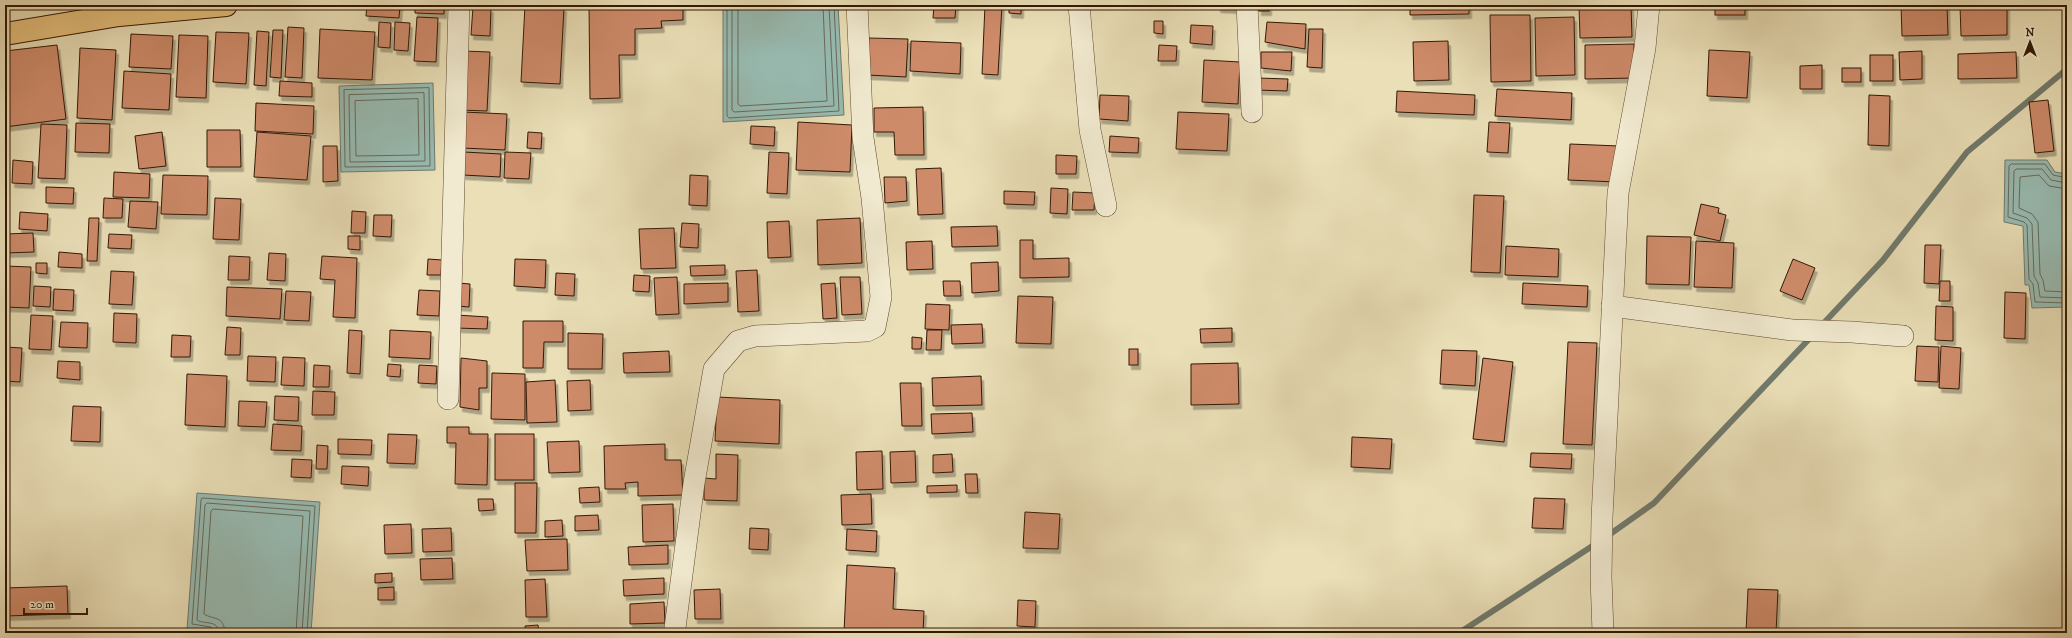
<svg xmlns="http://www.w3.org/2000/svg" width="2072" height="638" font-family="'IM FELL DW Pica',serif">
  <defs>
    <filter id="shadow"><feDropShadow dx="2.5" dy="4.5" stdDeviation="0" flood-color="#0004"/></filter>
  </defs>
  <rect width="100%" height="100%" fill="#eadfb7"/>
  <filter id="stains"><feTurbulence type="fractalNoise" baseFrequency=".005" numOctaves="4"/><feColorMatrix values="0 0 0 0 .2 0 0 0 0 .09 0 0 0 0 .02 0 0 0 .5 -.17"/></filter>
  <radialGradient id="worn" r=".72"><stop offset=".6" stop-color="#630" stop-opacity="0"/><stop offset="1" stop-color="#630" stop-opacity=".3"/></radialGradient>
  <g fill="#98bcb3" stroke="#707a6d">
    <path d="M723,5h115l6,110 -121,7z"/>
    <path d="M433,83l2,87 -94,2 -2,-86z"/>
    <path d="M2005,160h42l8,12 12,2v133l-35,1 -3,-23h-4l-2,-59 -19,-4z"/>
    <path d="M197,493l123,9 -9,131h-73l-51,-3z"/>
  </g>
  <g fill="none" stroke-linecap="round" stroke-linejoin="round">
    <g stroke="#666a5c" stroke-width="1">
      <path d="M727,5v111l2,2 110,-7 -5,-106"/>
      <path d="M732,5v105l2,2 100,-6 -5,-101"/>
      <path d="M738,5v99l2,2 87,-5 -4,-96"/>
      <path d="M429,88l1,78 -85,1 -1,-77z"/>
      <path d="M424,93l1,68 -75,1 -1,-67z"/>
      <path d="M418,99l1,56 -63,1 -1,-55z"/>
      <path d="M2067,178l-14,-3 -8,-11h-34l-2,2 -1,51 16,5 3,3 2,54 4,5 2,18 32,1"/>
      <path d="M2067,183l-16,-3 -9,-11h-26l-2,2 -1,42 14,5 5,6 2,52 4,7 2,14 27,1"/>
      <path d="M2067,189l-18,-3 -10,-11 -19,2 -1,31 13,6 6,8 2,52 3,6 2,11 22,1"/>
      <path d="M214,633l-3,-6 -19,-3 9,-124 1,-2 113,8 -8,127"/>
      <path d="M219,633c-1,-14 -14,-8 -22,-13l8,-115 2,-2 103,8 -8,122"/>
      <path d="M225,633c-1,-18 -12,-13 -21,-19l7,-103 2,-2 90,7 -7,117"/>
    </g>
    <g stroke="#707a6d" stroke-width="6">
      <path d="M1821,326l62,-66 84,-108 100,-83"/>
      <path d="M1606,537l48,-34 158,-167"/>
      <path d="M1459,633l138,-90"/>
    </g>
  </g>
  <g fill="#ce8b6b" stroke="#331804" filter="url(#shadow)">
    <path d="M367,5h33l-1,13 -33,-2z"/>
    <path d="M415,5h29v9l-29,-1z"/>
    <path d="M525,5l39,2 -4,77 -39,-2z"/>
    <path d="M589,5h94v15l-22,1 1,7 -27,1v26h-16l1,43 -30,1z"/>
    <path d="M934,5h22l-1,13h-22z"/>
    <path d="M985,5h17l-4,70 -16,-1z"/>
    <path d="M1009,5h12v9l-12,-1z"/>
    <path d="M1218,5h16v4l-16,-1z"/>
    <rect x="1259" y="5" width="10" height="6"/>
    <path d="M1410,5h59v9l-59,1z"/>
    <path d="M1579,5h52l1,32 -52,1z"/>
    <rect x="1715" y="5" width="30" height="10"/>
    <path d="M1901,5h46l1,30 -46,1z"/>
    <path d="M1960,5h47v30l-46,1z"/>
    <path d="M473,7l18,1 -1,28 -19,-1z"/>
    <path d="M1490,15h40l1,66 -40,1z"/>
    <path d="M417,17l21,1 -2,44 -22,-1z"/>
    <path d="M1574,17l1,58 -39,1 -1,-58z"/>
    <path d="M1154,21h9v13l-9,-1z"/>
    <path d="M379,22l12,1 -1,25 -12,-1z"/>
    <path d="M395,22l15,1 -2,28 -14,-1z"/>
    <path d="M1267,22l39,2 -1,25 -40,-7z"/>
    <path d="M1191,25l22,1 -1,19 -22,-2z"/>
    <path d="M288,27l16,1 -2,50 -17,-1z"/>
    <path d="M320,29l55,3 -3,48 -54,-2z"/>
    <path d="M1309,29h14l-1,39 -15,-1z"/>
    <path d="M273,30h10l-2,48 -11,-1z"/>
    <path d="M257,31l12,1 -3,54 -12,-1z"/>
    <path d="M216,32l33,1 -3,51 -33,-2z"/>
    <path d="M131,34l42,2 -2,33 -42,-2z"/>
    <path d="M179,35l29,1 -2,62 -30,-1z"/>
    <path d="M869,38l39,1 -2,38 -39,-2z"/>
    <path d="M911,41l50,2 -1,31 -50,-3z"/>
    <path d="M1448,41l1,39 -35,1 -1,-39z"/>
    <path d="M1634,44v34l-49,1v-34z"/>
    <path d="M57,45l9,74 -61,8v-76z"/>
    <path d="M1159,45l18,1 -1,15h-18z"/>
    <path d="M80,48l36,2 -4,70 -35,-2z"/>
    <path d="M1709,50l41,2 -3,46 -40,-2z"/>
    <path d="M463,51l27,1 -3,59 -27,-1z"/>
    <path d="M1922,51v28l-22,1 -1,-28z"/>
    <path d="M1261,52h31l-1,19 -30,-3z"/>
    <path d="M2016,52l1,26 -59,1v-25z"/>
    <rect x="1870" y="55" width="23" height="26"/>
    <path d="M1204,60l36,2 -2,42 -36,-2z"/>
    <path d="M1822,65v24h-22v-23z"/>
    <rect x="1842" y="68" width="19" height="14"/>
    <path d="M124,71l47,3 -2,36 -47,-2z"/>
    <path d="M1258,78l30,1 -1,12 -30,-1z"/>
    <path d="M280,81l32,2v14l-33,-1z"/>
    <path d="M1497,89l75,4 -1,27 -76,-4z"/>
    <path d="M1397,91l78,4 -1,20 -78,-3z"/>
    <path d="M1100,95l29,1 -1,25 -29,-2z"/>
    <path d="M1869,95l21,1 -1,50 -21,-1z"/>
    <path d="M2048,100l6,51 -19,2 -6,-51z"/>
    <path d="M256,103l58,3 -1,28 -58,-3z"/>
    <path d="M923,107l1,48h-29l-1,-23h-20v-24z"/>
    <path d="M463,112l44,2 -2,36 -43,-2z"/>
    <path d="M1178,112l51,2 -2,37 -51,-2z"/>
    <path d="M798,122l54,3 -2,47 -54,-2z"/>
    <path d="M1489,122l21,1 -2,30 -21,-1z"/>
    <path d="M76,123l34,1 -1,29 -34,-1z"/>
    <path d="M41,124l26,1 -2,54 -27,-1z"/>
    <path d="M751,126l24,1 -1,19 -24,-2z"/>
    <path d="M207,130h33l1,37h-34z"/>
    <path d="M162,132l4,34 -27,3 -4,-33z"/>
    <path d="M257,132l54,4 -4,44 -53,-3z"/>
    <path d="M528,132l14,1 -1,16 -14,-1z"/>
    <path d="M1110,136l29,2 -1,15 -29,-1z"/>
    <path d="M1570,144l49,2 -2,36 -49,-2z"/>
    <path d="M323,146h14l1,35 -15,1z"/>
    <path d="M464,152l37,2 -1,23 -37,-2z"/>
    <path d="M505,152l26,1 -2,26 -25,-1z"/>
    <path d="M769,152l20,1 -2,41 -20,-1z"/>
    <path d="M1056,155l21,1 -1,18h-20z"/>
    <path d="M13,160l20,2 -1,22 -20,-1z"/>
    <path d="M941,168l2,46 -25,1 -2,-46z"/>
    <path d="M114,172l36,2 -1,24 -36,-1z"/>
    <path d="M163,175l45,1 -1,39 -46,-1z"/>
    <path d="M690,175l18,1 -1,30 -18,-1z"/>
    <path d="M884,177h22l1,24 -22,2z"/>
    <path d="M46,187l28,1 -1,16 -27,-1z"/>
    <path d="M1051,188l17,1 -1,25 -17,-1z"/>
    <path d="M1004,191l31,1 -1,13 -30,-1z"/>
    <path d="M1073,192l22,1 -1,17h-22z"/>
    <path d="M1474,195l30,1 -4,77 -29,-1z"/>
    <path d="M104,198l19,1 -1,19h-19z"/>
    <path d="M215,198l26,1 -2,41 -26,-1z"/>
    <path d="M130,201l28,1 -2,27 -28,-2z"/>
    <path d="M1701,204l18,4 -1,5 8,2 -6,26 -26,-6z"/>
    <path d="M352,211l14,1 -1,21h-14z"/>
    <path d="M20,212l28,2 -1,17 -28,-2z"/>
    <path d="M374,215h18l-1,22 -18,-1z"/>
    <path d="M89,218h10l-2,43h-10z"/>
    <path d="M860,218l2,45 -44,2 -1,-45z"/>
    <path d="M789,221l2,36 -23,1 -1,-36z"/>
    <path d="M682,223l17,1 -1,24 -18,-1z"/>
    <path d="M997,226l1,20 -46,1 -1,-20z"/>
    <path d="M674,228l2,40 -35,1 -2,-40z"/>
    <path d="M33,233l1,19 -29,1v-19z"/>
    <path d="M109,234l23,1 -1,14 -23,-1z"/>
    <path d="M348,236h12v14l-12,-1z"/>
    <path d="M1647,236l44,1 -2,48 -43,-1z"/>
    <path d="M1020,240h13v19l36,-1v19l-49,1z"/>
    <path d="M932,241l1,28 -26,1 -1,-28z"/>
    <path d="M1696,241l38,2 -2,45 -38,-1z"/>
    <path d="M1925,245h16l-2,39 -15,-1z"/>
    <path d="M1506,246l53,3 -1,28 -53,-2z"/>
    <path d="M59,252l23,2v14l-24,-1z"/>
    <path d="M269,253l17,1 -1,27 -18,-1z"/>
    <path d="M229,256l21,1 -1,23h-21z"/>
    <path d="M322,256l35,2 -2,60 -22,-1 2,-37 -15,-1z"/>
    <path d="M428,259l14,1 -1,15h-14z"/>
    <path d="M515,259l31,1 -1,28 -31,-2z"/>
    <path d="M1793,259l22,9 -13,32 -22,-9z"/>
    <path d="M998,262l1,29 -27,2 -1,-30z"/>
    <path d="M36,263h11v11l-11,-1z"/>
    <path d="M725,265v10l-34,1 -1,-10z"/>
    <path d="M5,266l26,1 -2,41 -24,-1z"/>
    <path d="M757,270l2,41 -21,1 -2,-41z"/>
    <path d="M111,271l23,1 -2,33 -23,-1z"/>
    <path d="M556,273l19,1 -1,22 -19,-1z"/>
    <path d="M634,275l16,1 -1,16 -16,-1z"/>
    <path d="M677,277l2,37 -23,1 -2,-37z"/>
    <path d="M840,277h20l2,37 -20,1z"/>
    <path d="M943,281h17l1,15h-17z"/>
    <path d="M1940,281h10v20h-11z"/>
    <path d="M458,283l12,1 -1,23 -12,-1z"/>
    <path d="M728,283v19l-44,2v-20z"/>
    <path d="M835,283l2,35 -14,1 -2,-35z"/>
    <path d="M1523,283l65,3 -1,21 -65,-3z"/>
    <path d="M34,286l17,1 -1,20 -17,-1z"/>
    <path d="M227,287l55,2 -2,30 -54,-3z"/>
    <path d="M54,289l20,1 -1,21 -20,-1z"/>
    <path d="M419,290l21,1 -1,25 -22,-1z"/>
    <path d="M286,291l25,1 -2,29 -25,-1z"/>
    <path d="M2005,292l21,1 -1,46 -21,-1z"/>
    <path d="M1018,296l35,1 -2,47 -35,-1z"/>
    <path d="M926,304l24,1 -1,25 -24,-1z"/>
    <path d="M1936,306l17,1v34l-18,-1z"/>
    <path d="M114,313l23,1 -1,29 -23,-1z"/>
    <path d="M31,315l22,1 -2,34 -22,-1z"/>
    <path d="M456,315l32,2 -1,12 -31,-1z"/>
    <path d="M523,321h40v21h-19l-1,26h-20z"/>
    <path d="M61,322l27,1 -1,25 -28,-1z"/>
    <path d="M982,324l1,19 -31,1 -1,-19z"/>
    <path d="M227,327l14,1 -1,27h-15z"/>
    <path d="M1232,328v14l-31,1 -1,-14z"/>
    <path d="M349,330l13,1 -2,43 -13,-1z"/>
    <path d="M390,330l41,2 -1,27 -41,-2z"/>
    <path d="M927,330h15l-1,20h-15z"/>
    <path d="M568,333l35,1 -1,35h-34z"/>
    <path d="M172,335l19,1 -1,21h-19z"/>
    <path d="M912,337l10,1 -1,11h-9z"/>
    <path d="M1568,342l29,1 -5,102 -29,-1z"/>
    <path d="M1917,346l22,1 -1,35 -23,-1z"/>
    <path d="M1941,346l20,2 -2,41 -20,-1z"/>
    <path d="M5,347l17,1 -2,34 -15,-1z"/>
    <rect x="1129" y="349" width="9" height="16"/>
    <path d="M1442,350l35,1 -2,35 -35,-2z"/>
    <path d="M669,351l1,21 -46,1 -1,-20z"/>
    <path d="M248,356l28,1 -1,25 -28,-1z"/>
    <path d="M283,357l22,1 -1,28 -23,-1z"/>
    <path d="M461,358l26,3v27h-8v22l-19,-3z"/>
    <path d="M1483,358l30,4 -9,80 -31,-3z"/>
    <path d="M58,361l22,1v18l-23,-2z"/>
    <path d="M1238,363l1,41 -48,1v-41z"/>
    <path d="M388,364l13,1 -1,12 -13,-1z"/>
    <path d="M314,365l16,1 -1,21h-16z"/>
    <path d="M419,365l18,1 -1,18 -18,-1z"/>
    <path d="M492,373l33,1v46l-34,-1z"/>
    <path d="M187,374l40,2 -2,51 -40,-2z"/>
    <path d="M981,376l1,29 -49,1 -1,-28z"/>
    <path d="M555,380l2,42 -30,1 -1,-41z"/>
    <path d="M590,380l1,30 -23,1 -1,-30z"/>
    <path d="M900,383h21l1,43h-20z"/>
    <path d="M313,391l22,1 -1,23h-22z"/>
    <path d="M275,396l24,1 -1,24 -24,-1z"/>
    <path d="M717,397l63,3 -1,44 -64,-3z"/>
    <path d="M239,401l28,1 -2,25 -27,-1z"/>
    <path d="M73,406l28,1 -1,35 -29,-1z"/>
    <path d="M972,413l1,19 -41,2 -1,-20z"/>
    <path d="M273,424l29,2 -1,25 -30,-1z"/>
    <path d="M447,427h22v7h19l-1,51 -32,-1 1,-41h-9z"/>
    <path d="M388,434l29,1 -2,29 -28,-1z"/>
    <rect x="495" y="434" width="39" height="46"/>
    <path d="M1352,437l40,2 -2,30 -39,-2z"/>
    <path d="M338,439l34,1 -1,15 -33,-1z"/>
    <path d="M579,441l1,31 -31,1 -2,-31z"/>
    <path d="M665,444v16h16l2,35 -45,1v-14l-13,1 1,6h-21l-1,-43z"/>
    <path d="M317,445l11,1 -1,23h-11z"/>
    <path d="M882,451l1,38 -26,1 -1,-38z"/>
    <path d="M915,451l1,31 -25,1 -1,-31z"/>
    <path d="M1531,453l41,1 -1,15 -41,-2z"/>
    <path d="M716,454l22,1 -1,46 -33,-1v-22l12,1z"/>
    <path d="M952,454l1,18 -20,1v-18z"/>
    <path d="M292,459l20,1 -1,18 -20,-1z"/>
    <path d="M342,466l27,1 -1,19 -27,-2z"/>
    <path d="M965,474h12l1,19h-12z"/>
    <path d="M515,483h22l-1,50h-21z"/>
    <path d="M957,485v7l-30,1v-7z"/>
    <path d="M599,487l1,15 -20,1 -1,-15z"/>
    <path d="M871,494l1,30 -30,1 -1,-30z"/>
    <path d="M1534,498l31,1 -2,30 -31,-1z"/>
    <path d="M478,499h15l1,11 -15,1z"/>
    <path d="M673,504l1,37 -31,1 -1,-37z"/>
    <path d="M1025,512l35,2 -2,35 -35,-1z"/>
    <path d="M598,515l1,15 -24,1v-15z"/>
    <path d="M562,520l1,16 -18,1v-16z"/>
    <path d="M411,524l1,29 -27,1 -1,-29z"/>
    <path d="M451,528l1,23 -29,1 -1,-23z"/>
    <path d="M750,528l19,1 -1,21 -19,-1z"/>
    <path d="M847,529l30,2 -1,21 -30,-2z"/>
    <path d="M567,539l1,31 -41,1 -2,-31z"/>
    <path d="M668,545v19l-39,1 -1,-18z"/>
    <path d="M452,558l1,21 -32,1 -1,-21z"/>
    <path d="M847,565l48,3 -2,41 31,2 -1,22h-79z"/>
    <path d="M392,573v9l-17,1v-9z"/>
    <path d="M664,578v16l-40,2 -1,-16z"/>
    <path d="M545,579l2,38h-21l-1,-37z"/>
    <path d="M67,586l1,28 -63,2v-28z"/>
    <path d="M394,587v13h-16v-12z"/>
    <path d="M720,589l1,30h-26l-1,-29z"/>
    <path d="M1748,589l30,1 -2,43 -30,-1z"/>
    <path d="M1018,600l18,1 -1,26 -18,-1z"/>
    <path d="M664,602l1,21 -35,1v-20z"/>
    <path d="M538,625l1,8h-13l-1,-7z"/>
    <path d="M569,630l12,1v2h-12z"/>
    <path d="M614,630l15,1 -1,2h-14z"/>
  </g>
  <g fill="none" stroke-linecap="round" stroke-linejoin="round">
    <defs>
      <g id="minor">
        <path d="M1079,5l11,125 16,76"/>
        <path d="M1247,5l5,107"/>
        <path d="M1612,306l180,24 60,2 51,4"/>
        <path d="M448,399l11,-394"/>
        <path d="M675,628l19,-145 20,-114 24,-28 17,-5 112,-5 8,-4 6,-30 -9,-99 -9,-60 -6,-133"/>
        <path d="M1603,633l-2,-56 1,-59 16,-325 27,-145 4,-43"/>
      </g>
      <path id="major" d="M5,34l114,-19 107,-10"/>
    </defs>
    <use href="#minor" stroke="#614a31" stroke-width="22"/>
    <use href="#major" stroke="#331804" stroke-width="24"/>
    <use href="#minor" stroke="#f1ead0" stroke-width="21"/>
    <use href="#major" stroke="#e5c07c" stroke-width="22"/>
  </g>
  <rect width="2072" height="638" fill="none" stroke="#eadfb7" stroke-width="20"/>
  <rect x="6" y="6" width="2060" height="626" fill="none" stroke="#331804" stroke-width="2"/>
  <rect x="10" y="10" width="2052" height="618" fill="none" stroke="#331804"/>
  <g transform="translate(2030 42)" stroke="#f1ead0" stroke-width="3" paint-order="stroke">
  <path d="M0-3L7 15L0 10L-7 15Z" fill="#331804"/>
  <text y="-6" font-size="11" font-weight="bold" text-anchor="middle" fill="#331804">N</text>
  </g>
  <path d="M24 608v6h63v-6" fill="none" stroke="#331804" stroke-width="2"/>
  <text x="30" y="608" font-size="12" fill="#331804" stroke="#f1ead0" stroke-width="3" paint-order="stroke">20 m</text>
  <rect width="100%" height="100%" filter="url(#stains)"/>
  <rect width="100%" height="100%" fill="url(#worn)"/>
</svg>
